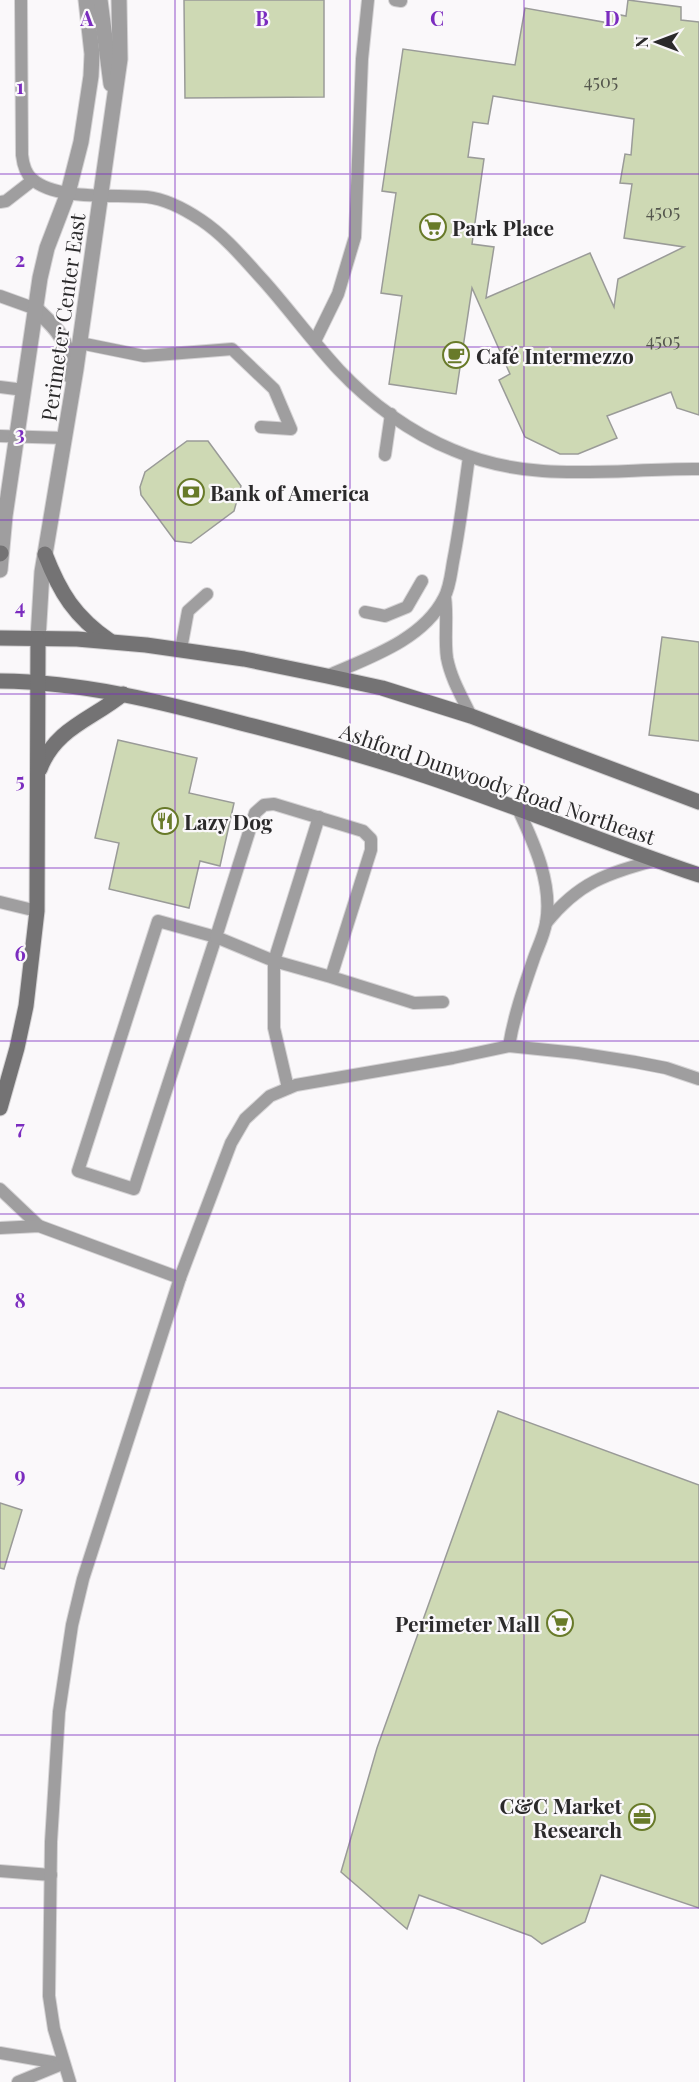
<svg xmlns="http://www.w3.org/2000/svg" width="699" height="2082" font-family="'Playfair Display',serif">
  <rect width="100%" height="100%" fill="#faf8fa"/>
  <g fill="#ced9b4" stroke="#9a9b98" stroke-width="1.5" fill-rule="evenodd">
    <path d="M184,0h140v97l-139,1z"/>
    <path d="M628,0l53,7v13l18,2v393l-22,-7 -6,-16 -64,24 10,22 -39,16h-18l-35,-17 -26,-57 11,-6 -38,-86 -16,106 -67,-10 13,-88 -21,-3 15,-100 -14,-2 21,-142 112,16 10,-57 84,15 1,-10 16,3zM493,96l141,23 -3,36 -6,-1 -5,29 12,1 -8,54 60,9 -66,32 -4,28 -24,-54 -104,45 8,-51 -22,-3 12,-85 -16,-2 5,-35 15,2z"/>
    <path d="M187,441h21l33,45 -7,25 -43,32 -16,-2 -34,-46 -1,-8 5,-15z"/>
    <path d="M662,637l37,5v99l-50,-6z"/>
    <path d="M118,740l79,18 -8,35 45,10 -14,63 -20,-5 -11,47 -80,-19 10,-46 -24,-5z"/>
    <path d="M498,1411l201,74v423l-98,-33 -16,47 -43,22 -11,-8 -112,-41 -12,34 -66,-57 36,-124z"/>
    <path d="M0,1503l22,7 -18,59 -4,-1z"/>
  </g>
  <g fill="none" stroke-linecap="round" stroke-linejoin="round">
    <defs>
      <g id="lane">
        <path d="M21,0l1,155c1,9 3,18 10,24 24,22 84,15 115,18 18,2 39,13 54,23 24,16 42,38 62,60 26,29 49,61 76,90 31,33 72,63 114,80 81,35 161,18 246,19"/>
        <path d="M395,0l6,1"/>
        <path d="M0,202l6,-1 27,-21"/>
        <path d="M0,296l36,13"/>
        <path d="M315,341l23,-47 17,-57 7,-178 6,-59"/>
        <path d="M80,343l64,13 88,-7 42,40 17,40 -30,-2"/>
        <path d="M0,387l24,3"/>
        <path d="M0,436l65,2"/>
        <path d="M385,455l6,-41"/>
        <path d="M445,597c3,20 -1,42 2,61 4,21 15,39 24,58"/>
        <path d="M365,612l20,4 22,-9 15,-26"/>
        <path d="M181,649l7,-38 19,-17"/>
        <path d="M327,676c41,-18 96,-36 117,-78 6,-11 7,-25 9,-36 7,-35 11,-70 16,-105"/>
        <path d="M0,902l37,9"/>
        <path d="M158,921l58,16 -82,252 -56,-18z"/>
        <path d="M546,923c33,-41 60,-49 110,-63"/>
        <path d="M331,977l-57,-16 -58,-24 39,-124 9,-8 10,-1 89,27 8,8v11l-40,127 83,26 29,-1"/>
        <path d="M509,1046c5,-31 15,-59 25,-88 4,-11 10,-23 12,-35 7,-39 -12,-80 -28,-114"/>
        <path d="M288,1088l-14,-60v-67l45,-144"/>
        <path d="M0,1189l39,37"/>
        <path d="M0,1228l39,-2 141,52"/>
        <path d="M0,1871l51,4"/>
        <path d="M0,2053l63,11"/>
        <path d="M18,2082l44,-18"/>
        <path d="M70,2082l-16,-53 -5,-33 2,-154 8,-130 13,-87 11,-46 97,-301 51,-135 14,-24 25,-23 26,-11 157,-27 56,-12 68,7 58,9 31,6 33,11"/>
      </g>
      <g id="street">
        <path d="M100,0l11,84"/>
        <path d="M36,309c26,25 31,29 33,66"/>
        <path d="M0,570l5,-54 35,-238 7,-30 21,-55 13,-51 10,-66 1,-22 -6,-54"/>
        <path d="M38,639l4,-67 34,-203 44,-310 -1,-59"/>
      </g>
      <g id="secondary">
        <path d="M0,554l1,-1"/>
        <path d="M45,554c15,39 30,63 65,87"/>
        <path d="M0,638l77,1 69,6 98,14 83,17 55,12 89,28 228,86"/>
        <path d="M0,681c83,1 162,21 241,42 59,15 118,31 176,50 95,31 187,70 282,102"/>
        <path d="M40,769c15,-41 53,-50 83,-75"/>
        <path d="M0,1108l17,-60 9,-42 11,-95 1,-272"/>
      </g>
    </defs>
    <use href="#lane" stroke="#d5d3d5" stroke-width="14"/>
    <use href="#street" stroke="#d5d3d5" stroke-width="17"/>
    <use href="#secondary" stroke="#d5d3d5" stroke-width="17"/>
    <use href="#lane" stroke="#9f9e9f" stroke-width="12"/>
    <use href="#street" stroke="#9f9e9f" stroke-width="15"/>
    <use href="#secondary" stroke="#747374" stroke-width="15"/>
  </g>
  <path fill="none" stroke="#7b2cbf" stroke-width="1.5" stroke-opacity="0.55" d="M175,0v2082M350,0v2082M524,0v2082M0,174h699M0,347h699M0,520h699M0,694h699M0,868h699M0,1041h699M0,1214h699M0,1388h699M0,1562h699M0,1735h699M0,1908h699"/>
  <defs>
    <symbol id="supermarket-ring" viewBox="-11 -11 22 22"><circle r="9.5" fill="#faf8fa" stroke="#687a29" stroke-width="1.5"/><path d="M-6-5.5h2.5l.6 2H6L4.5 2H-2.5L-4.4-4H-6ZM-1.5 3.2a1.3 1.3 0 1 0 .1 0ZM3 3.2a1.3 1.3 0 1 0 .1 0Z" fill="#687a29"/></symbol>
    <symbol id="cafe-ring" viewBox="-11 -11 22 22"><circle r="9.5" fill="#faf8fa" stroke="#687a29" stroke-width="1.5"/><path d="M-5.5-4.5H6V0H3Q3 3.5 0 3.5H-2.5Q-5.5 3.5-5.5 0ZM3-3.2v2h1.7v-2ZM-6 4.5H4V6H-6Z" fill="#687a29"/></symbol>
    <symbol id="bank-ring" viewBox="-11 -11 22 22"><circle r="9.5" fill="#faf8fa" stroke="#687a29" stroke-width="1.5"/><path d="M-6-4H6V4H-6ZM0-2.3a2.3 2.3 0 1 0 0 4.6a2.3 2.3 0 1 0 0-4.6Z" fill="#687a29"/></symbol>
    <symbol id="restaurant-ring" viewBox="-11 -11 22 22"><circle r="9.5" fill="#faf8fa" stroke="#687a29" stroke-width="1.5"/><path d="M-5-6h1v4h1v-4h1v4h1v-4h1v5L-1.5 .5V6h-2V.5L-5-1ZM5-6V6H3V1.5H1.5Q1.5-4 5-6Z" fill="#687a29"/></symbol>
    <symbol id="office-ring" viewBox="-11 -11 22 22"><circle r="9.5" fill="#faf8fa" stroke="#687a29" stroke-width="1.5"/><path d="M-6-3h4V-5.5h4V-3h4V5H-6ZM-1-4.5V-3h2v-1.5ZM-6 0V1H6V0Z" fill="#687a29"/></symbol>
  </defs>
  <g fill-rule="evenodd">
    <use href="#supermarket-ring" x="418" y="212" width="30" height="30"/>
    <use href="#cafe-ring" x="441" y="340" width="30" height="30"/>
    <use href="#bank-ring" x="176" y="477" width="30" height="30"/>
    <use href="#restaurant-ring" x="150" y="806" width="30" height="30"/>
    <use href="#supermarket-ring" x="545" y="1608" width="30" height="30"/>
    <use href="#office-ring" x="627" y="1802" width="30" height="30"/>
  </g>
  <g text-anchor="middle" dominant-baseline="central" stroke-width="4.5" stroke-linejoin="round" paint-order="stroke">
    <g font-size="18" fill="#54564d">
      <text x="601" y="81">4505</text>
      <text x="663" y="211">4505</text>
      <text x="663" y="340">4505</text>
    </g>
    <g font-size="21" font-weight="bold" fill="#2b2a2b" stroke="#faf8fa" text-anchor="start">
      <text x="452" y="227">Park Place</text>
      <text x="476" y="355">Café Intermezzo</text>
      <text x="210" y="492">Bank of America</text>
      <text x="184" y="821">Lazy Dog</text>
      <text x="540" y="1623" text-anchor="end">Perimeter Mall</text>
      <text x="622" y="1805" text-anchor="end">C&amp;C Market<tspan x="622" dy="24">Research</tspan></text>
    </g>
    <g font-size="21" fill="#2b2a2b" stroke="#faf8fa">
      <text transform="translate(62 317) rotate(-82)">Perimeter Center East</text>
      <text transform="translate(498 783) rotate(19)">Ashford Dunwoody Road Northeast</text>
    </g>
  </g>
  <g font-size="20" text-anchor="middle" font-weight="bold" fill="#7b2cbf" stroke="#faf8fa" stroke-width="4.5" stroke-linejoin="round" paint-order="stroke">
    <text x="87" y="26">A</text>
    <text x="262" y="26">B</text>
    <text x="437" y="26">C</text>
    <text x="612" y="26">D</text>
    <text x="20" y="94">1</text>
    <text x="20" y="267">2</text>
    <text x="20" y="441">3</text>
    <text x="20" y="614">4</text>
    <text x="20" y="788">5</text>
    <text x="20" y="961">6</text>
    <text x="20" y="1135">7</text>
    <text x="20" y="1308">8</text>
    <text x="20" y="1482">9</text>
  </g>
  <g transform="translate(657 42) rotate(270)" stroke="#faf8fa" stroke-width="4.5" paint-order="stroke">
  <path d="M0-4.5L10 22L0 15L-10 22Z" fill="#2b2a2b"/>
  <text y="-9" font-size="16" font-weight="bold" text-anchor="middle" fill="#2b2a2b">N</text>
  </g>
</svg>
